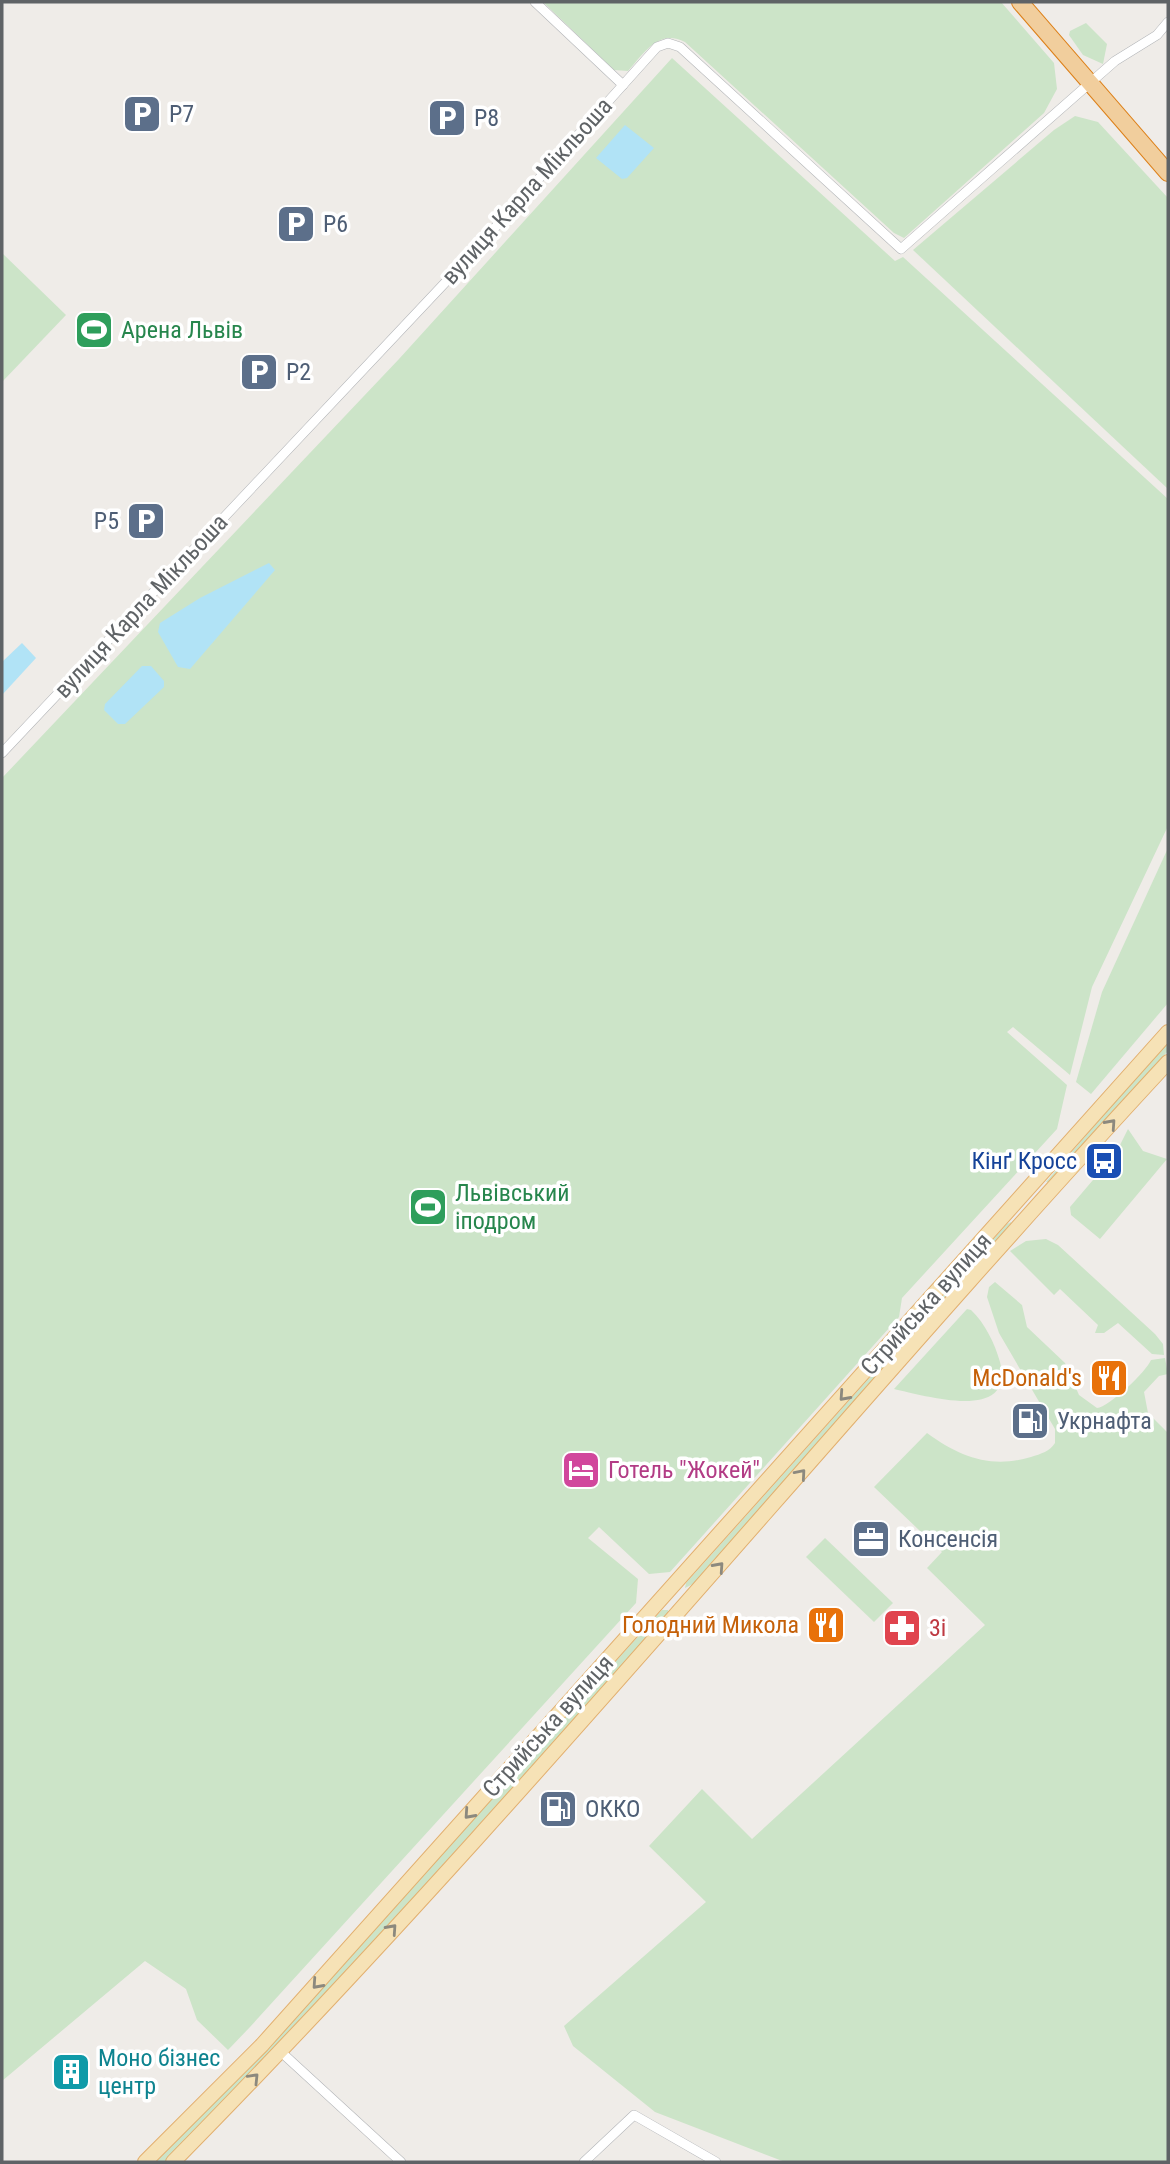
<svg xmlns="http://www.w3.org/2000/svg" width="1170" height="2164" font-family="'Roboto Condensed',sans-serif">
  <rect width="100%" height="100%" fill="#efece8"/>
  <g fill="#cce4c8">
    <path d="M543,2h458l53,61 3,26 -13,24 -140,125 -10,-5 -209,-191c-26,-14 -41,11 -57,29l-14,-1z"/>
    <path d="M1086,23l21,21 -4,20 -20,-9 -14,-20 1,-4z"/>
    <path d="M672,58l223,203 8,-4 265,242v327l-76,161 -22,88 -57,-48 -6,5 60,53 -10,44 -155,169 -3,19 -229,255 -21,2 -50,-47 -11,11 50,41 -2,24 -386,424 -22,23 -31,-30 -11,-31 -41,-28 -143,120v-1303l397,-419z"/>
    <path d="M1075,116l23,6 70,76v291l-255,-239 141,-120z"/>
    <path d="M2,253l64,62 -64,67z"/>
    <path d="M1168,848v155l-77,91 -15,-12 26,-90z"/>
    <path d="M1168,1040v11l-118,131h-4z"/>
    <path d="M1128,1129l15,22 24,8 -67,80 -29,-24 -1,-8 46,-54z"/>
    <path d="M1011,1222v6l-314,354 -12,6 1,-5 321,-359z"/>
    <path d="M1046,1239l12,6 97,89 8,10 1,11 -12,-1 -34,-31 -14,10h-9l3,-8 -38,-36 -6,6 -44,-44 16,-10z"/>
    <path d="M995,1282l27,23 5,22 38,36 14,32 18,13c12,-1 49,-36 54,-48l14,-2 3,16 -9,2 -15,16 4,21 20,20v729h-383l-130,-50 -82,-66 -9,-20 142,-124 -57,-56 53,-57 50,50 233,-214 -58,-57 15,-16 -68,-65 53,-54c33,24 64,36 104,24 10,-3 19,-6 24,-14v-14l-56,-96 -12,-36 2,-10z"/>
    <path d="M967,1309l4,1c14,13 24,34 29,52 16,62 -77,33 -106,27z"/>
    <path d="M825,1538l68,65 -19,19 -68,-65z"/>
    <path d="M662,1610h6v6l-393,434 -109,112h-10l114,-117z"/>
  </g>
  <g fill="#b1e3f6">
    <path d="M625,125l29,23 -27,30 -5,1 -26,-21z"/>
    <path d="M269,563l6,7 -85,99 -12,-2 -20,-35 2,-9 40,-25z"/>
    <path d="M22,643l14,15 -34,37v-33z"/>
    <path d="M142,666h9l13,15v6l-39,37h-7l-14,-14 1,-6z"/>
  </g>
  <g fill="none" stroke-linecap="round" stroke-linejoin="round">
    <defs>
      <g id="street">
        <path d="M535,2l88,83"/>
        <path d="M2,753l455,-483 200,-223 11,-4 12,4 221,202 214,-188 42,-26 11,-13"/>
        <path d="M280,2051l121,111"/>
        <path d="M584,2162l50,-47 82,47"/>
      </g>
      <g id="primary">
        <path d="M145,2162l117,-117 906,-1013"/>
        <path d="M173,2162c347,-352 659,-737 995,-1100"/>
      </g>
      <path id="highway" d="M1020,2l148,171"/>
    </defs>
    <use href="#street" stroke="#b3b5b8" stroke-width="10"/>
    <use href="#primary" stroke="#e2af6e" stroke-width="16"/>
    <use href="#highway" stroke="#dd811a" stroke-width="18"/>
    <use href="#street" stroke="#fff" stroke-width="9"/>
    <use href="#primary" stroke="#f6e2b6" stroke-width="14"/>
    <use href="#highway" stroke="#f1ce9d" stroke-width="16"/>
  </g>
  <defs><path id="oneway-chevron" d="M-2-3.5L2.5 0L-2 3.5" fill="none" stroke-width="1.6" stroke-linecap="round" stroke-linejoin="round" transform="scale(1.75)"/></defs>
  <g stroke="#8c897e">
    <use href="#oneway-chevron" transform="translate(1111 1124) rotate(-48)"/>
    <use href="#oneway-chevron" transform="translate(844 1396) rotate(132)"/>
    <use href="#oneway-chevron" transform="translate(801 1474) rotate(-49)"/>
    <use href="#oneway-chevron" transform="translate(719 1567) rotate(-48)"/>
    <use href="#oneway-chevron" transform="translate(469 1814) rotate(132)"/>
    <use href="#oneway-chevron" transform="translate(392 1929) rotate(-48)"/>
    <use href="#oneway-chevron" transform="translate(317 1984) rotate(132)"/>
    <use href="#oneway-chevron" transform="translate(254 2078) rotate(-46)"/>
  </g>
  <defs>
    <symbol id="parking-square" viewBox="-11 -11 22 22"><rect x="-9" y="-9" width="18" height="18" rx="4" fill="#5c6f8a" stroke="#fff"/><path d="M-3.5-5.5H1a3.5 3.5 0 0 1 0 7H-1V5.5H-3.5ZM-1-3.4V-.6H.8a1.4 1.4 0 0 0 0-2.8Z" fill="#fff"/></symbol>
    <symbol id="stadium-square" viewBox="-11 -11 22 22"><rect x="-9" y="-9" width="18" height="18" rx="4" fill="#2e9e5b" stroke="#fff"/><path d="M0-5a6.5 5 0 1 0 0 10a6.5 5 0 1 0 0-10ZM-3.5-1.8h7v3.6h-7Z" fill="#fff"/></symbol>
    <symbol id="bus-square" viewBox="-11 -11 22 22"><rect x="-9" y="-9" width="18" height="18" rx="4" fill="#1a4fb4" stroke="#fff"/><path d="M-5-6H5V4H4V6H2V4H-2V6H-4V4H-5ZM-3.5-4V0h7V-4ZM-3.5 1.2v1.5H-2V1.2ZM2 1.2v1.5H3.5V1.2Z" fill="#fff"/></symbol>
    <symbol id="restaurant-square" viewBox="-11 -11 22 22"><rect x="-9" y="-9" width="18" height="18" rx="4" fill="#e8710a" stroke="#fff"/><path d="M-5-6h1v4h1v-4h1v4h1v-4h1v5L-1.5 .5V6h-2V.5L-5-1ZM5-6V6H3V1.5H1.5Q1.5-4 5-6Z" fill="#fff"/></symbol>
    <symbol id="fuel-square" viewBox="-11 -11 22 22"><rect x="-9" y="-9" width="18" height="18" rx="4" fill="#5c6f8a" stroke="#fff"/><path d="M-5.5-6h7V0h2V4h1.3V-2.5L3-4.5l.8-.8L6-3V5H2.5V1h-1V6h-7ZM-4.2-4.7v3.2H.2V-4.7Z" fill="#fff"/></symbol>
    <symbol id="hotel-square" viewBox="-11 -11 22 22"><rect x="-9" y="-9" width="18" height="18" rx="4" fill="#d1479c" stroke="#fff"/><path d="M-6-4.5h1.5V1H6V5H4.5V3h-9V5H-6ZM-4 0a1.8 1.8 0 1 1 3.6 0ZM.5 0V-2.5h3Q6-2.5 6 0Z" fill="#fff"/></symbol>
    <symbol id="office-square" viewBox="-11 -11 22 22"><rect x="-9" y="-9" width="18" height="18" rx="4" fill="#5c6f8a" stroke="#fff"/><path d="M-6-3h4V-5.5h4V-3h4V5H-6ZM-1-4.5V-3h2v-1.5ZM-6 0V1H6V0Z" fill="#fff"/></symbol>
    <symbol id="pharmacy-square" viewBox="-11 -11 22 22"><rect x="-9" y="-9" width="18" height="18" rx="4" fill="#e0444e" stroke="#fff"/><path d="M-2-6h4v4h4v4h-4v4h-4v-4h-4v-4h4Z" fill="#fff"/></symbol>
    <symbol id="building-square" viewBox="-11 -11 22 22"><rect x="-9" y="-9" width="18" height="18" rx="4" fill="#0f9aa8" stroke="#fff"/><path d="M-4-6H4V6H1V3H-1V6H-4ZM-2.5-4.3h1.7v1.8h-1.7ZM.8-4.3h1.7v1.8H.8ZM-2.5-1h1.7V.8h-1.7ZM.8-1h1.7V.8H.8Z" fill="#fff"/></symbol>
  </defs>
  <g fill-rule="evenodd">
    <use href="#parking-square" x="120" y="92" width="44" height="44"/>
    <use href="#parking-square" x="425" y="96" width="44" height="44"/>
    <use href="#parking-square" x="274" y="202" width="44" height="44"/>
    <use href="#stadium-square" x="72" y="308" width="44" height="44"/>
    <use href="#parking-square" x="237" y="350" width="44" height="44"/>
    <use href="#parking-square" x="124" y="499" width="44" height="44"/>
    <use href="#bus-square" x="1082" y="1139" width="44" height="44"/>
    <use href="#stadium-square" x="406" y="1185" width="44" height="44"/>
    <use href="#restaurant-square" x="1087" y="1356" width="44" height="44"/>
    <use href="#fuel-square" x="1008" y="1399" width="44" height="44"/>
    <use href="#hotel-square" x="559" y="1448" width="44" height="44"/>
    <use href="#office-square" x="849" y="1517" width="44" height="44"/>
    <use href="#restaurant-square" x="804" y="1603" width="44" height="44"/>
    <use href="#pharmacy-square" x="880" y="1606" width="44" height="44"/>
    <use href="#fuel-square" x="536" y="1787" width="44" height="44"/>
    <use href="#building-square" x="49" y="2050" width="44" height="44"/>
  </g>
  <g text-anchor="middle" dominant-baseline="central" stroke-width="7" stroke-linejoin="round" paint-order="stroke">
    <g font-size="24" fill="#4e5e75" stroke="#fff" text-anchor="start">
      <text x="169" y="114">P7</text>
      <text x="474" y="118">P8</text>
      <text x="323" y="224">P6</text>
      <text x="286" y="372">P2</text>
      <text x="119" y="521" text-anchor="end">P5</text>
      <text x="1057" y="1421">Укрнафта</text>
      <text x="898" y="1539">Консенсія</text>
      <text x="585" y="1809">ОККО</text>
    </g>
    <g font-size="24" fill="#5f6366" stroke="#fff">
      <text transform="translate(527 191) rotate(-48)">вулиця Карла Мікльоша</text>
      <text transform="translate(141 606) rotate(-47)">вулиця Карла Мікльоша</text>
      <text transform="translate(926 1304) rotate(-48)">Стрийська вулиця</text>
      <text transform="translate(548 1726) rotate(-48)">Стрийська вулиця</text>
    </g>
    <g font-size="24" fill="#27864d" stroke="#fff" text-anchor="start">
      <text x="121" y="330">Арена Львів</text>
      <text x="455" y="1193">Львівський<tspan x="455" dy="28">іподром</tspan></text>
    </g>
    <g font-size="24" fill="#164399" stroke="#fff" text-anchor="end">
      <text x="1077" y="1161">Кінґ Кросс</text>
    </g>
    <g font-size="24" fill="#c56008" stroke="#fff" text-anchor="end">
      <text x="1082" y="1378">McDonald's</text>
      <text x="799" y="1625">Голодний Микола</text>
    </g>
    <g font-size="24" fill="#b23c85" stroke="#fff" text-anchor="start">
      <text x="608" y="1470">Готель "Жокей"</text>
    </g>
    <g font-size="24" fill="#be3a42" stroke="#fff" text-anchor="start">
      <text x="929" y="1628">3і</text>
    </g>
    <g font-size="24" fill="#0d838f" stroke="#fff" text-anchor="start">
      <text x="98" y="2058">Моно бізнес<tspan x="98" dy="28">центр</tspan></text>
    </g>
  </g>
  <rect width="1170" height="2164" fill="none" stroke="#5f6366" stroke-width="7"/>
</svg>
